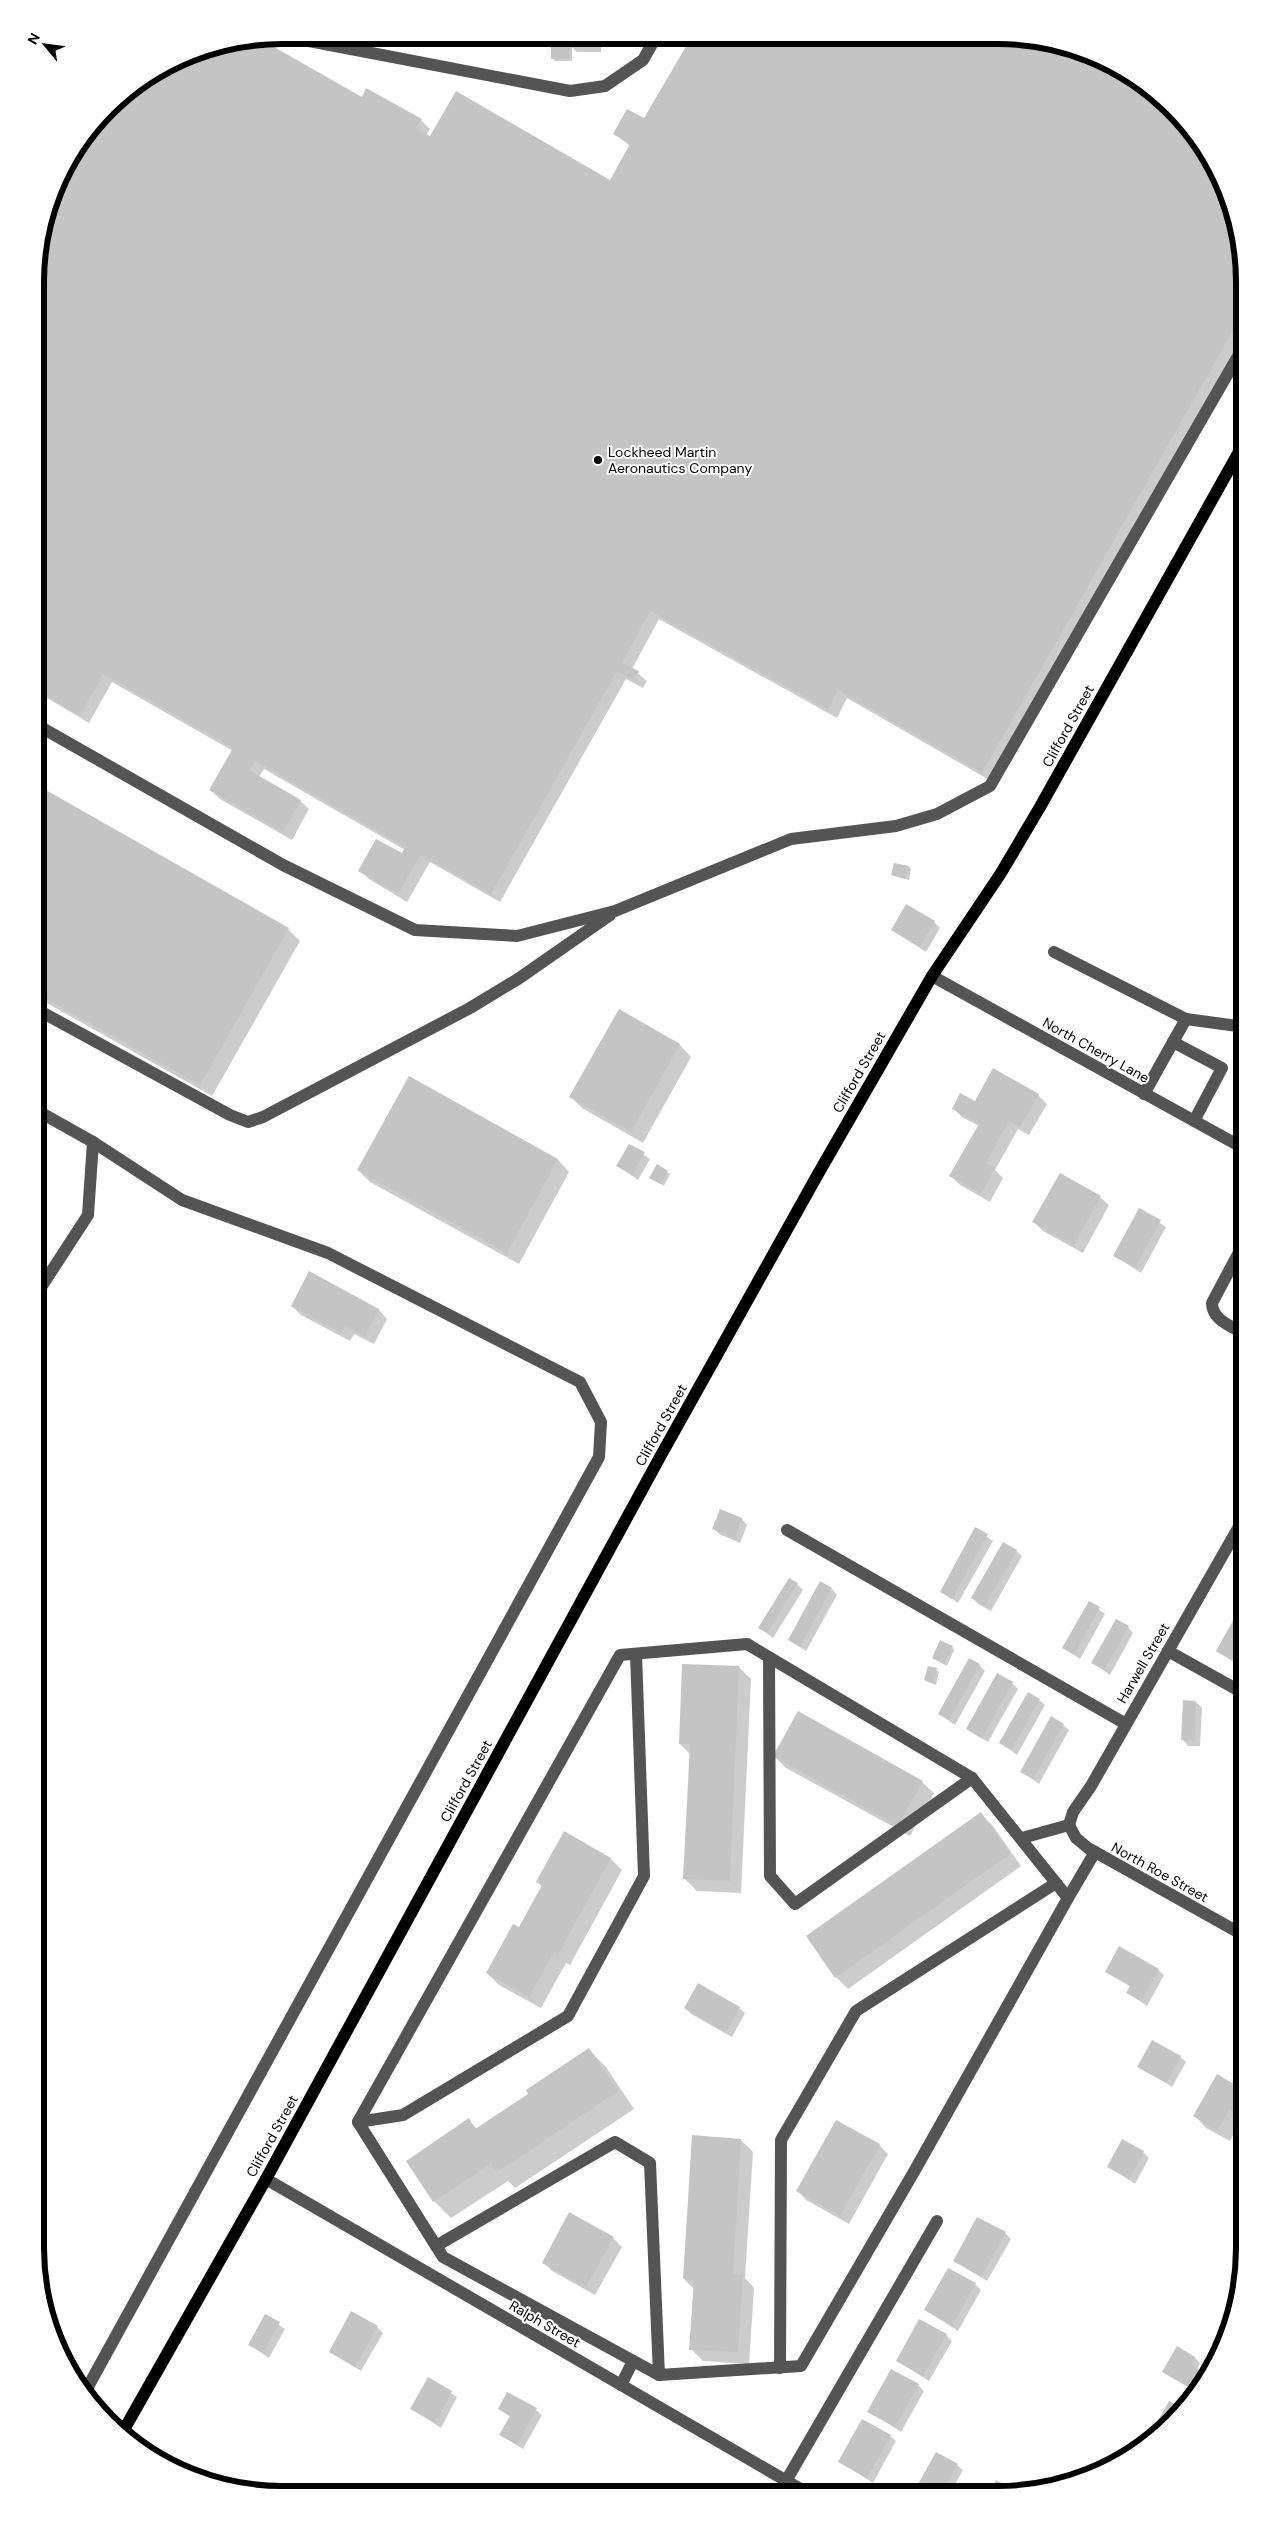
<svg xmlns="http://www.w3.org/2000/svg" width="1280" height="2530" font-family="'DM Sans',sans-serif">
  <rect width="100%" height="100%" fill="#fff"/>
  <g fill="#0003">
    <path d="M571,37h30v15h-24l-5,-5v14h-17l-3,-3 19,-13z"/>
    <path d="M692,38l354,2 61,20 54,36 42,49 29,58 13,79v51l-254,448 -144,-83 -10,20 -178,-99 -27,50 15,12 -4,7 -17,-9 -126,223 -70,-40 -23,40 -38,-23 -9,-9 43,-15 2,-5 -141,-81 -5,8 41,24 9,8 -17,31 -72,-41 -9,-9 22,-39 -121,-69 -23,41 -52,-31v-442l24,-77 58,-76 69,-43 70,-14 104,59 59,21 9,9 -4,6 5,2 180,45 19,-36 -15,-12 30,-14z"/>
    <path d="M37,786l251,143 12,12 -88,155 -176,-99z"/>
    <path d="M909,867l2,2 -2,11 -17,-5z"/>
    <path d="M934,922l6,6 -14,24 -34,-22z"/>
    <path d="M619,1010l61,35 11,12 -48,86 -61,-35 -12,-12z"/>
    <path d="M994,1070l44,25 9,9 -18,31 -11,-6 -23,41 8,8 -13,24 -30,-17 -9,-9 28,-50 -17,-9 -9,-9 23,-5z"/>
    <path d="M409,1078l149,82 11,12 -50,92 -149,-82 -12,-12z"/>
    <path d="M630,1145l20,14 -12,21 -20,-14z"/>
    <path d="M667,1172l3,2 -6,12 -11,-6z"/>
    <path d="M1100,1197l9,8 -26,48 -40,-22 -9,-9z"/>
    <path d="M1140,1210l26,17 -25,46 -27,-18z"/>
    <path d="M292,1306l87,4 8,9 -13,25 -20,-10 -4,7 -49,-26z"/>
    <path d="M721,1511l21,8 5,6 -7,18 -21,-9 -5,-5z"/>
    <path d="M976,1529l17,12 -35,62 -17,-12z"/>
    <path d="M1016,1551l6,5 -31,55 -13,-7 -5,-6z"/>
    <path d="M797,1584l6,6 -30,48 -13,-10z"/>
    <path d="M832,1589l5,6 -31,56 -17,-11z"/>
    <path d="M1089,1602l16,12 -25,45 -16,-11z"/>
    <path d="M1245,1602v49l-8,13 -20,-13z"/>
    <path d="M1128,1627l5,6 -23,42 -17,-12z"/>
    <path d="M952,1647l2,3 -7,16 -14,-8z"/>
    <path d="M979,1665l6,6 -30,54 -16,-11z"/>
    <path d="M739,1667l12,12 -10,214 -44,-2 -12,-12 5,-125 -10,-10z"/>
    <path d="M936,1670l3,2 -3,13 -8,-3 -3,-2z"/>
    <path d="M1012,1683l6,6 -30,53 -14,-8 -6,-6z"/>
    <path d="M1039,1700l6,5 -28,50 -16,-12z"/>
    <path d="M1196,1702l6,6 -2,38h-12l-5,-6z"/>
    <path d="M1063,1725l6,5 -30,54 -17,-13z"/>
    <path d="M774,1756l148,26 12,11 -24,43 -124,-68z"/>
    <path d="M981,1814l12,12 28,40 -173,123 -12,-12z"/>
    <path d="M611,1859l11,11 -52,95 -4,-2 -25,45 -42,-23 -12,-12 32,-45 23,-41 -4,-5z"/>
    <path d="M1158,1970l6,5 -17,31 -19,-13 3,-6 -25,-16z"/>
    <path d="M685,2008h54l6,5 -13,24 -41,-23z"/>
    <path d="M589,2050l17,17 28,42 -119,79 -7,-7 -57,37 -17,-17 35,-81 8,9 53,-35z"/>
    <path d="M1180,2057l6,5 -14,25 -33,-21z"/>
    <path d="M1245,2064l-1,59 -3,-2 -11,20 -24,-13 -11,-12 38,-32z"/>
    <path d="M741,2140l12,12 -8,126 9,10 -5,76 -46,-3 -12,-12 4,-59 -11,-11z"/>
    <path d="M879,2145l9,9 -39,70 -43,-24 -8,-9z"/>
    <path d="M1143,2152l6,6 -14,26 -27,-18z"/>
    <path d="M1005,2233l6,6 -24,42 -33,-21z"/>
    <path d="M613,2238l9,9 -27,48 -43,-24 -9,-9z"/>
    <path d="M975,2284l6,6 -23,41 -32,-21z"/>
    <path d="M266,2316l19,13 -16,29 -19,-13z"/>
    <path d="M377,2327l6,6 -22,38 -31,-19z"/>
    <path d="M946,2335l6,6 -23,40 -32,-20z"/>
    <path d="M1177,2348l18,10 5,5 -3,7 9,7 -9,16 -33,-21z"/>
    <path d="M428,2379l29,18 -16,31 -29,-19z"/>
    <path d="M918,2385l6,6 -23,41 -32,-21z"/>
    <path d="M499,2409l37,1 6,5 -19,34 -22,-14 10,-18z"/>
    <path d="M890,2436l6,5 -23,42 -33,-21z"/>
    <path d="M957,2465l6,5 -14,25h-23l-8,-7z"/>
  </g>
  <g fill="#c4c4c4">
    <path d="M570,37h26v10l-26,-1 -1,13h-18v-17h19z"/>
    <path d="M691,38l355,2 61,20 54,36 42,49 29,58 13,79v27l-263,464 -144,-83 -10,20 -178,-99 -28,52 17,8 -5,9 -17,-9 -126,223 -71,-39 -22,39 -40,-23 18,-32 26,14 3,-6 -150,-86 -6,9 52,30 -18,32 -74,-42 24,-42 -130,-74 -23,42 -43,-26v-440l24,-77 58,-76 69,-43 72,-15 102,58 4,-9 56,31 -6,9 14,8 26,-45 154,89 20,-36 -17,-10 14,-25 17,9z"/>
    <path d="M37,785l252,143 -89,157 -164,-92z"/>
    <path d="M894,863l15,3 -3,13 -15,-4z"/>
    <path d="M906,904l29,17 -15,26 -29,-17z"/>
    <path d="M619,1009l61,35 -49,88 -62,-35z"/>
    <path d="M993,1068l46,26 -19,33 -11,-6 -23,42 9,5 -14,26 -32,-18 30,-52 -27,-15 8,-16 15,8z"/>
    <path d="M409,1076l149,83 -51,94 -150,-83z"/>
    <path d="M629,1144l16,8 -13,23 -16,-9z"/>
    <path d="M657,1164l11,7 -7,13 -12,-6z"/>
    <path d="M1060,1173l41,23 -27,49 -42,-23z"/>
    <path d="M1139,1208l22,12 -26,48 -22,-12z"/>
    <path d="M309,1271l70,38 -14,27 -20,-10 -4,7 -50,-27z"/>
    <path d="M1245,1298v27l-12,-6z"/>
    <path d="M720,1509l22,9 -7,20 -23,-9z"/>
    <path d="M975,1527l13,7 -36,65 -12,-7z"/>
    <path d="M1003,1542l14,8 -32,56 -14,-8z"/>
    <path d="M789,1578l9,5 -31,50 -9,-5z"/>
    <path d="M820,1581l12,7 -32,59 -12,-7z"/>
    <path d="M1245,1599v36l-14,25 -15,-9z"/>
    <path d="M1089,1601l11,6 -26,48 -12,-7z"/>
    <path d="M1116,1619l13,7 -25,44 -13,-7z"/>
    <path d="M940,1640l13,6 -9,18 -12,-6z"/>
    <path d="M969,1658l11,6 -31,56 -11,-6z"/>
    <path d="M682,1664l57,2 -9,215 -47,-2 7,-135h-11z"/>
    <path d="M928,1666l9,2 -4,15 -9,-3z"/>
    <path d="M997,1673l16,9 -31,56 -16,-9z"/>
    <path d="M1028,1692l12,7 -29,51 -12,-7z"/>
    <path d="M1183,1700l13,1 -1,40 -14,-1z"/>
    <path d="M798,1711l125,70 -25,45 -125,-70z"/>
    <path d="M1051,1716l13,8 -31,55 -13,-7z"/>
    <path d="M981,1812l29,42 -175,124 -29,-42z"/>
    <path d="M564,1831l47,27 -53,96 -4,-2 -25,45 -43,-24 27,-49 6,3 23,-42 -6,-3z"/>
    <path d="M1119,1946l40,23 -18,32 -15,-8 4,-7 -25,-14z"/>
    <path d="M698,1983l42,24 -14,25 -42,-24z"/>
    <path d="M1152,2040l29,16 -15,27 -29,-16z"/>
    <path d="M589,2048l29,43 -121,81 -6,-9 -58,39 -27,-41 63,-43 6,11 53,-35 -2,-4z"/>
    <path d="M1245,2061l-1,54 -2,3 -13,-8 -12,20 -24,-14 24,-42 15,9z"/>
    <path d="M836,2120l44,24 -40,72 -44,-25z"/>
    <path d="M692,2135l49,4 -8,135 10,1 -5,77 -49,-2 5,-70 -11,-1z"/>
    <path d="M1122,2139l22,12 -15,28 -22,-12z"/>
    <path d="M569,2212l45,25 -28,50 -44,-24z"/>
    <path d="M977,2217l29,15 -25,45 -28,-16z"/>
    <path d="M948,2268l28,15 -24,43 -28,-16z"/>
    <path d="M351,2311l27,15 -23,41 -26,-15z"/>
    <path d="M265,2314l15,8 -17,31 -15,-8z"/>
    <path d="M919,2319l28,15 -24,42 -27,-15z"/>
    <path d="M1177,2346l18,11 -4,8 14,8 -10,18 -33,-19z"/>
    <path d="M891,2369l28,15 -24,43 -28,-15z"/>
    <path d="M428,2377l24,14 -17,32 -25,-14z"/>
    <path d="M507,2392l30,16 -20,37 -18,-10 11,-19 -12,-7z"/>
    <path d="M1169,2401l14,8 -28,25 -3,-2z"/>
    <path d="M862,2419l29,16 -24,43 -29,-16z"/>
    <path d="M936,2452l22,12 -18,31h-11l-13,-7z"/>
    <path d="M996,2480l22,12 -30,3z"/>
  </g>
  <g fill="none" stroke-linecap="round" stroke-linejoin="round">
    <g stroke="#545454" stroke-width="12">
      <path d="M300,35l9,6 261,50 35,-5 38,-26 13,-23"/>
      <path d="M37,725l246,140 132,65 102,6 98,-25 176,-72 105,-13 41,-12 53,-28 255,-442"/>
      <path d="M1054,952l132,67 -13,23"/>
      <path d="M932,976l313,173"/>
      <path d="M36,1009l194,106 18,7 15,-5 207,-109 48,-29 92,-64"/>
      <path d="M1186,1019l59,8"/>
      <path d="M1144,1094l29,-52 49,26 -28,53"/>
      <path d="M36,1110l57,32 89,58 146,53 252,129 21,40 -2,35 -515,937"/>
      <path d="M36,1295l52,-80 5,-73"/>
      <path d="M1245,1334c-14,-8 -33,-14 -33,-31l33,-62"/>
      <path d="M787,1530l339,194"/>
      <path d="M747,1644l225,134 96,120 -153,272 -114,196 -142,9 -216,-118 -85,-135 262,-467z"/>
      <path d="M1168,1651l77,43"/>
      <path d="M769,1658l1,218 25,28 177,-126"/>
      <path d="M1069,1825l4,-13 18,-26 154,-270"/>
      <path d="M1069,1825l7,13 12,10 157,88"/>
      <path d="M1022,1838l47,-13"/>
      <path d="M1068,1898l27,-46"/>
      <path d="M358,2122l45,-7 165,-99 76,-140 -8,-222"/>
      <path d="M266,2179l543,315"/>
      <path d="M436,2246l179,-104 35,21 9,212"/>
      <path d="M780,2368l1,-228 75,-129 200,-128"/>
      <path d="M621,2385l12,-24"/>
      <path d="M786,2481l151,-260"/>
    </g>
    <path stroke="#000" stroke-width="12" d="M121,2435l145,-256 394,-722 158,-283 114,-198 69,-103 39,-66 205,-366"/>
  </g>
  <circle fill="#000" stroke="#fff" stroke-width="2" cx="598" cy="460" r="5"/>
  <g text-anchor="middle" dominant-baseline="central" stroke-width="4" stroke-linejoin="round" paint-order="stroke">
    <g font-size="14" fill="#000" stroke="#fff" text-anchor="start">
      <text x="608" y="452">Lockheed Martin<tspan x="608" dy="16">Aeronautics Company</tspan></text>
    </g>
    <g font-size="14" fill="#000" stroke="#fff">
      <text transform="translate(1068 726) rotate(-61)">Clifford Street</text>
      <text transform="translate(1096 1050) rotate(29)">North Cherry Lane</text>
      <text transform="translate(859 1072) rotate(-60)">Clifford Street</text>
      <text transform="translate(661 1425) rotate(-61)">Clifford Street</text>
      <text transform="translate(1143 1663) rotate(-60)">Harwell Street</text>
      <text transform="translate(466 1781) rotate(-61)">Clifford Street</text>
      <text transform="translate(1160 1872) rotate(29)">North Roe Street</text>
      <text transform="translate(272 2136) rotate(-61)">Clifford Street</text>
      <text transform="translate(545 2324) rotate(30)">Ralph Street</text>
    </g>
  </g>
  <path d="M0 0H1280V2530H0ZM282 44H998A238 238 0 0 1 1236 282V2248A238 238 0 0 1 998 2486H282A238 238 0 0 1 44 2248V282A238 238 0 0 1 282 44Z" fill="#fff" fill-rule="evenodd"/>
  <path fill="none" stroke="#000" stroke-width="6" d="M282 44H998A238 238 0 0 1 1236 282V2248A238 238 0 0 1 998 2486H282A238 238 0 0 1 44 2248V282A238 238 0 0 1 282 44Z"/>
  <g transform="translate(45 45) rotate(299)" stroke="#ffffff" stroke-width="4" paint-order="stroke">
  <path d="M0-4L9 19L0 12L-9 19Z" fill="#000000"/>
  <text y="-8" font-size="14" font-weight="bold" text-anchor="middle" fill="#000000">N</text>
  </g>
</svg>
